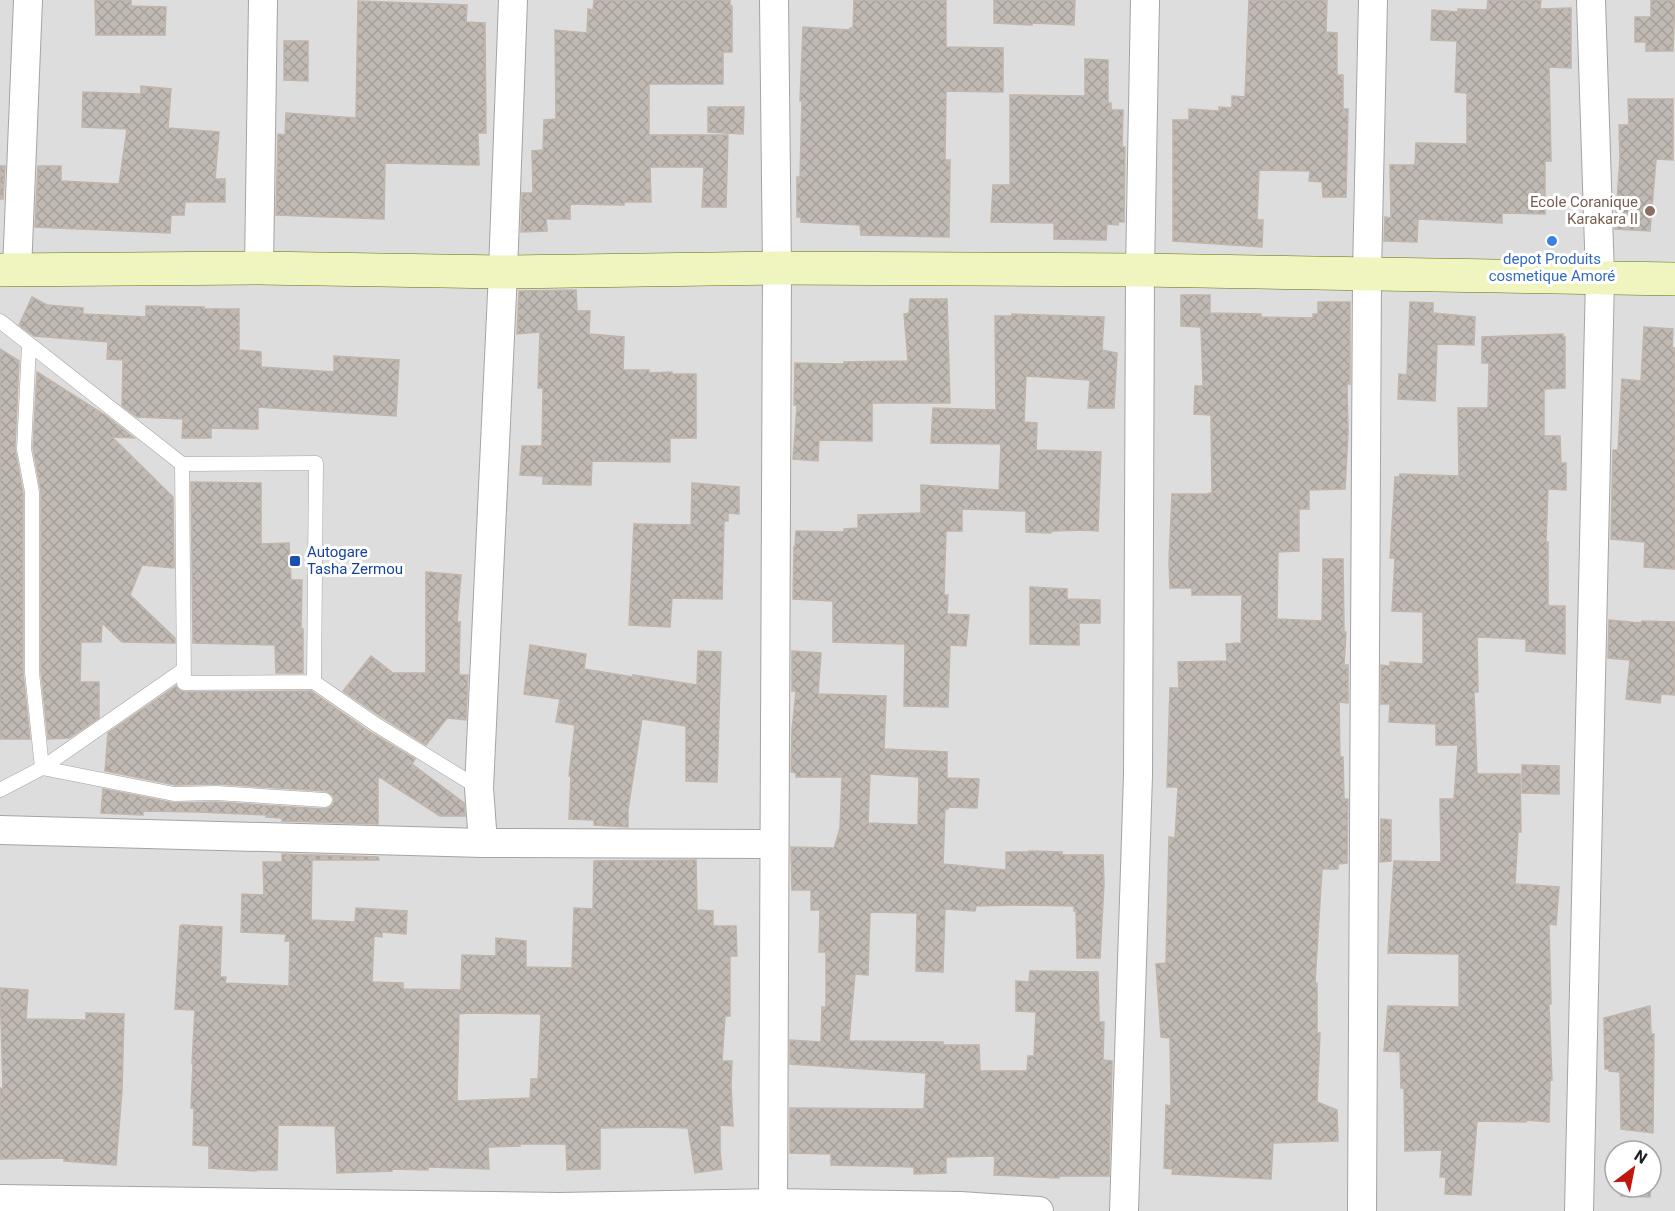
<svg xmlns="http://www.w3.org/2000/svg" width="1675" height="1211" font-family="Roboto,sans-serif">
  <defs>
    <pattern id="building-cross-hatch" width="8" height="8" patternUnits="userSpaceOnUse" patternTransform="scale(1.5)"><rect width="8" height="8" fill="#c0b9b4"/><path d="M0 0l8 8M0 8l8-8" fill="none" stroke="#a59f9a"/></pattern>
  </defs>
  <rect width="100%" height="100%" fill="#f0ede7"/>
  <path fill="#dedddd" fill-rule="evenodd" d="M0,0h1675v1211h-1675zM1615,1151h36v36h-36z"/>
  <g fill="url(#building-cross-hatch)" stroke="#c0b5aa" stroke-width="1.5" fill-rule="evenodd">
    <path d="M95,0h36v6l35,1 -1,28h-69z"/>
    <path d="M594,0h136v6h2v46h-9v32h-74v51h79l-2,72h-24l2,-40h-54l1,35h-27v3l-54,-1v15h-24l1,12 -26,1 1,-39h10l1,-2 -1,-40 11,-1 1,-30 12,-1 -1,-89 32,3 1,-24 5,1z"/>
    <path d="M854,0h92v47l57,1v44l-57,-1 -1,69h5l-1,77 -88,-2 -1,-10 -59,-3v-5h-4v-40h3l2,-76h-2l3,-74 47,3v-2h3z"/>
    <path d="M994,0h81l-1,25 -42,-2v2l-38,-2z"/>
    <path d="M1249,0h78l-1,32 11,1v42h6v34h5l-2,88h-23l-1,-15 -13,-1 1,-10 -51,-1 -2,50h6l-1,27 -89,-6v-121h16v-11l30,2v-4l13,1v-12l13,1z"/>
    <path d="M1488,0h53l-1,9 31,-1v60l-22,-1 2,94h-6v53l-43,-1v10l-84,-4 -1,23 -33,-1 1,-24 6,1 -1,-53h25l1,-22 51,1v-51l-12,-1 2,-51 -26,-1 1,-30 26,2v-3l29,1z"/>
    <path d="M1651,0h24l-2,51h-27v-9h-11v-25h16z"/>
    <path d="M358,1l109,4 -1,17 19,1 1,110h-8l1,32 -94,-2 -1,56 -108,-4 2,-81 7,1 1,-22 70,5z"/>
    <path d="M284,41h24v40l-24,-1z"/>
    <path d="M1085,59l23,1v43h3v7h12l-1,37h3l-1,75h-6v3l-11,-1 -1,16 -52,-1v-16l-63,-1 2,-37h17v-90l75,1z"/>
    <path d="M141,86l30,3 -3,39 51,4 -4,47h10v23h-40l-1,13h-13l-1,18 -135,-6 3,-61h23v15l58,3 8,-55 -45,-2 1,-35 58,2z"/>
    <path d="M1628,99h45v61l-17,-1 -6,72 -35,-2 5,-71 -1,-33h10z"/>
    <path d="M708,107h36l-1,27 -35,-2z"/>
    <path d="M0,166h5l-2,33h-3z"/>
    <path d="M576,290l1,21h13l-1,23 35,3 -1,33h26v3l23,-1v2h24v64h-26v24l-78,-1 -1,24 -48,-1v-8l-23,-1 2,-29h20l1,-58h-5l2,-56 -23,2 2,-43z"/>
    <path d="M1181,295h29v18l51,1v3l52,1v-4h5v-12h32v82h-3l1,48 -3,57 -36,1v19h-10v42l-21,1 -1,67 45,2 1,-62h20l1,73h2l-2,33h4v38l-9,-1 1,55h3l1,42h4l-1,64 -9,1v5h-16l-7,114h2v50h3l-3,69 20,8 1,31 -65,2 -2,36 -99,-5 1,-5 -9,-1 2,-63 5,1 -1,-68 -9,-1 -5,-73 10,-1 3,-126 6,1 3,-51h-11l3,-99h9l-1,-26 49,-1 -1,-17 15,-1 1,-48h-50v-7h-22l-1,-26 3,-68h37v-1h3l-1,-78 -17,-1 1,-28h8l-2,-59 -20,-1z"/>
    <path d="M32,297l15,8 36,3v6l63,3v-11l58,1v2h35v41l22,2v15l73,5v-16l65,4 -3,56 -138,-9v22l-47,-1v10h-29l1,-19 -46,-2 -15,-11 1,-46 -16,-1 1,-17 -74,-6 -15,-11z"/>
    <path d="M910,299h37l3,104h-78v38l-53,-1 -1,21 -25,-2 4,-54h-3l1,-42 49,1v-2l64,-1 -4,-47 5,-1z"/>
    <path d="M1410,302l23,1v10l42,4 -1,28 -37,-1 -2,57 -37,-2 1,-25 8,1z"/>
    <path d="M1012,314l92,3 -2,33 15,3 -3,55h-26l2,-28 -64,-4 -2,46 13,1 -1,27 65,2 -3,79 -12,-1 -35,1v2l-25,-1v-21l-64,-2v22h-16l-2,64h4l-1,18 1,1 21,1 -3,31 -16,-1 -2,62 -44,-1 1,-62 -72,-2v-41l-40,-2 1,-52h1l1,-16 48,1v-3l14,-1v-13l63,-2v-28l78,5 2,-46 -70,-1 2,-35 63,2 -1,-94h17z"/>
    <path d="M1644,327l29,2 -1,19h3v221l-31,-2 1,-25 -34,-3 2,-89h5l4,-71 19,2z"/>
    <path d="M1563,334v3h2v51l-21,1v47h16l1,27h5v27l-18,-1 -2,53h2v64h17v48l-39,-3v-12l-49,-2 1,55h-4l3,82h43l1,58h-3l-3,52 44,3 -3,38 -7,-1 2,80h-2l3,76h-2l-1,42 -23,-2v2l-49,-1 -6,74 -26,-1 1,-17h-6l2,-27 -37,1 -1,-63h-3l-1,-36 -16,-1 4,-45 71,1v-53l-71,-1 6,-92 47,1 -1,-63h14l4,-54h-22v-21l-47,-2 1,-18h-9v-39l9,1v-4l33,2v-52l-31,-1 3,-53h-5l5,-81h4l1,-3 59,2 -1,-68h30l1,-45h-7v-26z"/>
    <path d="M0,349l19,12 -4,88 8,44v179l7,67h-30z"/>
    <path d="M37,372l68,43 29,23 -22,-1 61,60 1,71 -32,-3 -12,30 45,43v5l-53,-1 -20,-19 -1,19h-20l-1,40h19v36l-30,20 -21,1 -7,-67v-180l-8,-44z"/>
    <path d="M191,482l70,1v61l28,-1 2,37h11l-1,49h2v44h-27l-1,-28 -82,-2z"/>
    <path d="M692,483l47,4v27l-11,-1v8h-4l-2,78 -50,-1 -2,29 -41,-2 5,-101 57,1z"/>
    <path d="M426,572l35,3 -4,47h3l-1,53h9l-2,45 -19,-2 -21,27 -46,-29 -37,-25 28,-35 22,17h33z"/>
    <path d="M1030,587l37,2v10l33,1v23h-21v22l-49,-1z"/>
    <path d="M1609,620l32,3 1,-2 33,1v73l-14,-1 -1,9 -34,-4 4,-39 -22,-2z"/>
    <path d="M530,645l56,9 -2,15 49,8v-2l64,10 1,-34 23,1 -4,130 -31,-1v-55l-44,-7 -14,91v17l-34,-2v-5l-25,-1 2,-43h-2l6,-51 -19,-3 4,-23 -36,-5z"/>
    <path d="M792,651l29,2 -3,41 68,2 -2,53 63,3v26l32,1 -2,29 -29,-1v2h-3l-2,55 63,6v-18h23v-1l33,1v3h41l1,28 -4,75h-23l-1,-47h-2v-5l-51,-1 -47,1 -1,5 -30,-2 -2,63 -27,-1 1,-58 -47,-1 -2,63 -13,-1 -6,67 94,1v3h36l1,26h47l1,-15h6l2,-44 -20,-1v-30l13,1 1,-11 68,1 1,50h5l-1,38 9,1 -3,115h-50v2l-65,-3 1,-19 -49,1v16l-32,1v-7l-83,-2v-11l-41,-1v-45l134,1 2,-36 -136,-9v-24l31,2 1,-35h4v-55h-7l1,-42h-9v-20h-19l-1,-43 43,1 6,-20 2,-51h-46v-4l-5,-1 1,-43 4,-38h-4zM870,774l49,3 -1,48 -50,-2z"/>
    <path d="M176,686l3,4 5,2 127,-1 59,41 45,27 -3,5 52,39 1,13h-25l-62,-40v48l-96,-3v-3l-16,-1 1,-2 -69,-3 -55,-1v4l-42,-2 2,-24 71,14 42,-1 108,7 5,-1 4,-4 1,-4 -1,-4 -7,-5 -109,-7 -42,1 -70,-14 3,-38z"/>
    <path d="M1522,765l37,1v28l-37,-1z"/>
    <path d="M1381,819l10,1v41l-11,1z"/>
    <path d="M282,854l96,3 1,3h-67l-1,60 44,2 1,-14 51,3 -1,23 -24,-2v5l-8,-1 -2,46 31,1v6l58,1 1,-35 34,1v-18l30,3v26l46,1 2,-60 19,1 1,-48 102,-1 1,50 16,1v15h23l1,30h-7v60h-5l-3,45h10l-1,24 2,41 -13,-1v27l2,17 -27,4 -7,-45 -33,-1 -55,1v41l-33,1 -1,-26h-46v2l-32,1 1,22 -61,-2v3l-36,-1v2l-55,2 -2,-47 -57,-1 -1,45h-21v1l-47,-3v-22l-16,-1 1,-37h-3l2,-45h-1l3,-53 -20,-1 5,-83 2,-1 40,2 -2,50h6l-1,6 64,3 1,-45h-5l1,-7 -45,-2 1,-38 22,1 -1,-33h19zM469,1013l72,1 -3,65h-7l-1,19 -73,3 2,-87z"/>
    <path d="M0,988l28,2 -2,29 60,1v-7l38,1 -2,76 -6,75 -52,-4v-3l-64,1v-71l3,1z"/>
    <path d="M1650,1006l1,28h3l-1,99 -32,-4 -1,-57 -11,-1 1,-2h-5l-1,-51z"/>
    <path d="M1621,1187h30l-1,10 -29,-1z"/>
  </g>
  <g fill="none" stroke-linecap="round" stroke-linejoin="round">
    <defs>
      <g id="lane">
        <path d="M0,321l182,143 134,-1 -2,219 -130,1 -2,-219"/>
        <path d="M29,345l-5,104 8,43v180l10,96 132,26 42,-1 109,7"/>
        <path d="M314,682l61,42 104,64"/>
        <path d="M0,790l42,-22 141,-98"/>
      </g>
      <g id="street">
        <path d="M259,268l4,-268"/>
        <path d="M17,271l11,-271"/>
        <path d="M0,830l483,13 291,1"/>
        <path d="M483,843l-4,-55 24,-516 10,-272"/>
        <path d="M0,1199l559,8 214,-4 187,3 79,5"/>
        <path d="M773,1203l4,-935 -3,-268"/>
        <path d="M1124,1211l14,-436 2,-505 5,-270"/>
        <path d="M1362,1211l5,-938 6,-273"/>
        <path d="M1579,1211l21,-934 -9,-277"/>
      </g>
      <path id="secondary" d="M0,270l259,-2 244,4 274,-4 363,2 535,9"/>
    </defs>
    <use href="#lane" stroke="#a4a4a4" stroke-width="15"/>
    <use href="#street" stroke="#a4a4a4" stroke-width="30"/>
    <use href="#secondary" stroke="#62700d" stroke-width="34"/>
    <use href="#lane" stroke="#fff" stroke-width="14"/>
    <use href="#street" stroke="#fff" stroke-width="28"/>
    <use href="#secondary" stroke="#f0f5c0" stroke-width="33"/>
  </g>
  <circle fill="#8d6e63" stroke="#fff" stroke-width="2" cx="1650" cy="211" r="6"/>
  <circle fill="#3f7fe0" stroke="#fff" stroke-width="2" cx="1552" cy="241" r="6"/>
  <rect fill="#1a4fb4" stroke="#fff" stroke-width="2" x="289" y="555" width="12" height="12" rx="3"/>
  <g text-anchor="middle" dominant-baseline="central" stroke-width="6" stroke-linejoin="round" paint-order="stroke">
    <g font-size="15" fill="#785e54" stroke="#fff" text-anchor="end">
      <text x="1638" y="202">Ecole Coranique<tspan x="1638" dy="17">Karakara II</tspan></text>
    </g>
    <g font-size="15" fill="#366cbe" stroke="#fff">
      <text x="1552" y="259">depot Produits<tspan x="1552" dy="17">cosmetique Amoré</tspan></text>
    </g>
    <g font-size="15" fill="#164399" stroke="#fff" text-anchor="start">
      <text x="307" y="552">Autogare<tspan x="307" dy="17">Tasha Zermou</tspan></text>
    </g>
  </g>
  <g transform="translate(1633 1169) rotate(32)"><circle r="28" fill="#ffffff" stroke="#a6a6a6" stroke-width="1.5"/>
  <path d="M0-4.5L10 22L0 15L-10 22Z" fill="#c01610"/>
  <text y="-9" font-size="16" font-weight="bold" text-anchor="middle" fill="#202020">N</text>
  </g>
</svg>
